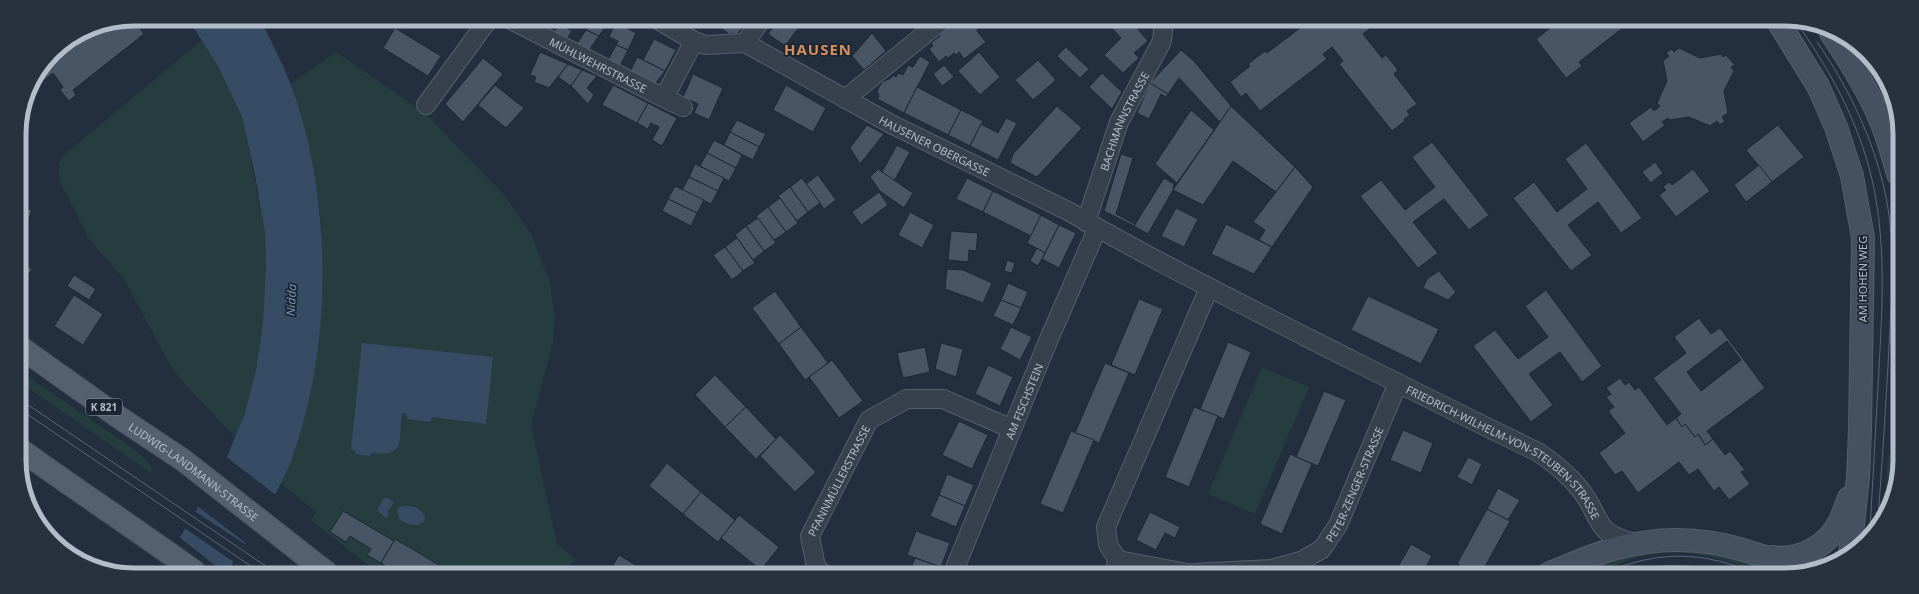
<svg xmlns="http://www.w3.org/2000/svg" width="1919" height="594" font-family="'Noto Sans',sans-serif">
  <rect width="100%" height="100%" fill="#232f3e"/>
  <g fill="#253d3f">
    <path d="M202,40l16,26 24,51 23,115 1,31 -3,60 -7,47 -12,46 -9,21 -57,-60 -10,-16 -44,-82 -35,-40 -30,-59v-17l5,-8z"/>
    <path d="M336,52l90,62 80,83 25,37 19,48 5,36 -2,24 -22,83 26,119 18,15 -8,13h-190l-66,-52 5,-8 -36,-29c34,-68 41,-145 40,-220 0,-17 2,-35 0,-51 -6,-44 -16,-86 -29,-128z"/>
    <path d="M1262,367l47,20 -54,127 -47,-20z"/>
    <path d="M21,372l114,78 16,16 2,8 -132,-91z"/>
    <path d="M1888,455h3l3,38 -9,14z"/>
    <path d="M1685,549l50,7 51,19h-18l-38,-14 -34,-7 -30,-2 -29,5 -47,17h-13l31,-14 36,-9z"/>
  </g>
  <g fill="#364c65">
    <path d="M188,19h72c11,22 22,43 31,66 42,113 42,263 0,376 -15,39 -42,75 -63,110h-68l66,-111 9,-23 9,-21 12,-46 7,-47 3,-60 -1,-31 -10,-57 -13,-58 -24,-51z"/>
    <path d="M362,343l131,14 -7,67 -54,-7 -1,5 -24,-3v-5l-5,-1c-4,26 5,45 -31,40l-1,3 -15,-2 1,-3 -5,-1z"/>
    <path d="M384,498h4l6,4 -7,10 2,2 -3,4 -9,-8z"/>
    <path d="M404,506c9,-1 20,3 21,14 -7,8 -16,5 -25,0l-3,-9 3,-4z"/>
  </g>
  <g fill="#232f3e">
    <path d="M225,456l51,39 -29,49 -51,-39z"/>
    <path d="M193,510l53,35 -11,18 -52,-36z"/>
    <path d="M178,536l44,35h-63l-1,-1z"/>
  </g>
  <g fill="#475564" stroke="#1e2835" fill-rule="evenodd">
    <path d="M133,19l11,15 -71,56 3,5 -7,6 -9,-11 3,-3 -10,-14 -24,19 -1,-1 25,-38 15,-11 5,6 29,-23z"/>
    <path d="M332,19l23,1 -4,9z"/>
    <path d="M522,20h18l-6,8z"/>
    <path d="M593,20h17l-11,16 -13,-6z"/>
    <path d="M690,20h13l-5,6z"/>
    <path d="M719,20h29l-12,16 -4,-3 -2,2 -10,-8 2,-2 -4,-3z"/>
    <path d="M778,20l21,1 3,2 -17,23 -17,-12z"/>
    <path d="M838,21h9l-4,4z"/>
    <path d="M956,21h8l2,2 11,-2 2,5 -2,5 9,11 -22,17 -5,-7 -3,3 -2,-2 -6,5 -2,-2 -7,6 -10,-13 4,-3 -2,-3 9,-7 -1,-2z"/>
    <path d="M1111,21h31l-6,6 12,14 -14,12 5,5 -16,15 -19,-18 17,-17 -13,-14z"/>
    <path d="M616,22l20,11 -8,17 -12,-5 2,-4 -9,-4z"/>
    <path d="M1308,22h70l-15,12 19,24 4,-3 12,15 -4,4 23,30 -10,7 3,4 -6,4 1,2 -13,10 -53,-67 4,-3 -11,-14 -9,7 4,5 -67,52 -14,-18 -5,4 -11,-15 20,-16 -2,-2 17,-13 2,2z"/>
    <path d="M1389,22h8l-5,4z"/>
    <path d="M1558,22h71v1l-50,39 3,4 -16,12 -30,-39z"/>
    <path d="M559,24l13,7 -7,11 -13,-6z"/>
    <path d="M102,25l-29,23 -5,-6 22,-14z"/>
    <path d="M395,28l46,28 -13,20 -45,-28z"/>
    <path d="M586,30l13,6 -12,17 -13,-5z"/>
    <path d="M872,33l14,18 -22,19 -12,-14z"/>
    <path d="M654,39l22,11 -11,21 -22,-11z"/>
    <path d="M616,45l12,5 -9,18 -12,-6z"/>
    <path d="M1066,47l23,22 -9,9 -23,-22z"/>
    <path d="M1679,48l21,10 21,-4 2,3 3,-2 9,10 -4,2 3,4 -10,20 4,22 -6,4 3,4 -5,4 -3,-4 -7,5 -21,-9 -19,3 -2,-2 -6,4 3,3 -22,17 -14,-19 22,-16 3,4 6,-5 -3,-3 10,-22 -4,-20 6,-5 -3,-3 5,-4 3,3z"/>
    <path d="M1181,50l13,11 37,45 -13,19 1,-4 -40,-43 -11,16 -18,-11z"/>
    <path d="M540,52l28,12 -19,24 -15,-6 2,-5 -6,-2z"/>
    <path d="M979,52l21,25 -20,18 -22,-24z"/>
    <path d="M920,56l10,6 -26,51 -27,-14 2,-3 -2,-5 5,-9 9,-4 2,-3 3,2 2,-4 5,2 5,-10 5,2z"/>
    <path d="M637,57l28,14 -10,13 -25,-12z"/>
    <path d="M483,58l20,16 -40,48 -18,-18z"/>
    <path d="M1038,60l18,20 -23,20 -18,-20z"/>
    <path d="M568,64l14,6 -11,16 -13,-9z"/>
    <path d="M944,65l10,12 -12,9 -9,-12z"/>
    <path d="M582,70l15,6 -10,12 7,7 -6,9 -17,-18z"/>
    <path d="M1102,73l20,19 -10,17 -23,-22z"/>
    <path d="M693,74l30,14 -14,32 -15,-7 4,-9 -15,-7z"/>
    <path d="M1150,83l18,11 -2,3 -5,-3 -12,25 -12,-6z"/>
    <path d="M495,85l29,23 -18,20 -28,-23z"/>
    <path d="M613,85l35,18 -11,20 -35,-18z"/>
    <path d="M786,85l40,23 -13,24 -40,-22z"/>
    <path d="M917,87l44,23 -13,25 -44,-22z"/>
    <path d="M648,103l29,15 -15,28 -10,-6 7,-13 -8,-4 -3,6 -11,-6z"/>
    <path d="M1057,106l25,22 -45,49 -27,-14 3,-9z"/>
    <path d="M1231,106l64,61 -19,25 -43,-31 -30,44 -30,-15z"/>
    <path d="M961,110l22,11 -13,25 -22,-11z"/>
    <path d="M1191,110l23,20 -37,53 -22,-19z"/>
    <path d="M1006,118l11,5 -19,37 -28,-14 11,-22 17,9z"/>
    <path d="M737,120l29,14 -7,13 -29,-15z"/>
    <path d="M867,125l17,9 -24,30 -10,-16z"/>
    <path d="M1778,125l26,32 -32,25 -26,-32z"/>
    <path d="M730,132l29,15 -6,13 -29,-15z"/>
    <path d="M714,140l28,15 -6,13 -29,-15z"/>
    <path d="M1432,142l57,73 -20,15 -25,-31 -31,23 25,31 -20,15 -58,-72 21,-16 24,30 30,-23 -23,-30z"/>
    <path d="M1586,143l56,75 -21,15 -23,-31 -30,23 24,30 -21,16 -58,-73 21,-16 23,30 30,-23 -22,-30z"/>
    <path d="M897,145l13,7 -16,29 -12,-9z"/>
    <path d="M707,153l29,15 -7,13 -29,-15z"/>
    <path d="M1121,154l12,4 -17,56 19,10 -1,2 -30,-15z"/>
    <path d="M1655,162l8,11 -12,10 -9,-11z"/>
    <path d="M695,164l29,14 -6,13 -29,-14z"/>
    <path d="M1759,165l13,17 -26,20 -12,-17z"/>
    <path d="M1295,167l18,20 -41,60 -13,-7 6,-10 -12,-8z"/>
    <path d="M878,169l35,24 -9,15 -24,-17 -10,-14z"/>
    <path d="M1693,169l17,22 -34,26 -17,-22 7,-5 -3,-3 6,-5 3,3z"/>
    <path d="M818,175l18,25 -12,9 -18,-25z"/>
    <path d="M689,177l29,14 -7,13 -29,-14z"/>
    <path d="M802,178l18,25 -12,9 -18,-25z"/>
    <path d="M967,178l26,13 -10,21 -27,-13z"/>
    <path d="M1164,178l10,6 -1,6 -25,44 -14,-8z"/>
    <path d="M675,186l29,14 -7,13 -29,-14z"/>
    <path d="M790,187l18,25 -11,9 -19,-25z"/>
    <path d="M993,191l48,24 -10,21 -48,-24z"/>
    <path d="M879,192l9,13 -27,20 -9,-13z"/>
    <path d="M780,198l18,25 -12,9 -18,-25z"/>
    <path d="M668,199l29,14 -6,13 -29,-15z"/>
    <path d="M21,207l11,3 -8,24 -4,-1z"/>
    <path d="M768,207l18,25 -12,8 -18,-24z"/>
    <path d="M1176,208l22,11 -14,28 -23,-11z"/>
    <path d="M910,212l24,13 -12,23 -24,-13z"/>
    <path d="M1041,215l18,10 -14,28 -18,-10z"/>
    <path d="M758,218l18,25 -12,8 -18,-25z"/>
    <path d="M1226,224l46,23 -18,27 -43,-20z"/>
    <path d="M1059,225l17,8 -17,35 -17,-9z"/>
    <path d="M746,226l18,25 -11,9 -18,-25z"/>
    <path d="M951,231l27,2 -2,18 -7,-1 -1,12 -20,-2z"/>
    <path d="M737,238l18,25 -12,8 -18,-24z"/>
    <path d="M725,247l18,24 -11,9 -19,-25z"/>
    <path d="M1037,248l8,5 -7,13 -8,-5z"/>
    <path d="M1007,260l8,3 -3,10 -8,-2z"/>
    <path d="M20,261l12,8 -12,18z"/>
    <path d="M947,269l16,1 29,13 -9,20 -38,-14z"/>
    <path d="M1439,271l17,21 -8,8 -25,-12 4,-9z"/>
    <path d="M74,275l22,14 -7,11 -22,-14z"/>
    <path d="M1008,283l20,9 -7,16 -20,-8z"/>
    <path d="M1546,290l56,76 -20,16 -22,-30 -31,22 24,31 -22,17 -58,-76 22,-16 23,29 30,-22 -23,-31z"/>
    <path d="M775,291l26,36 -22,17 -27,-36z"/>
    <path d="M74,295l29,19 -20,31 -29,-19z"/>
    <path d="M1368,296l71,33 -18,35 -70,-34z"/>
    <path d="M1139,299l24,10 -28,66 -24,-10z"/>
    <path d="M1001,300l20,8 -8,17 -20,-9z"/>
    <path d="M1699,318l12,16 9,-6 45,60 -58,43 6,8 -8,6 -7,-11 -3,3 -10,-13 -3,3 -6,-9 5,-4 -28,-36 33,-25 -12,-16zM1727,341l14,19 -40,31 -14,-19z"/>
    <path d="M801,327l27,36 -23,17 -26,-36z"/>
    <path d="M1011,327l21,10 -12,23 -20,-11z"/>
    <path d="M1228,342l23,10 -27,67 -24,-10z"/>
    <path d="M941,343l22,6 -7,28 -21,-8z"/>
    <path d="M925,347l5,25 -27,6 -6,-25z"/>
    <path d="M832,360l31,41 -24,17 -30,-41z"/>
    <path d="M1105,363l24,10 -30,70 -24,-10z"/>
    <path d="M988,365l25,12 -13,29 -25,-12z"/>
    <path d="M715,375l31,32 -21,20 -30,-32z"/>
    <path d="M1620,378l5,7 4,-3 6,8 4,-3 28,38 9,-7 6,9 3,-3 10,13 3,-3 7,11 8,-6 12,16 5,-4 15,19 -4,2 9,12 -21,16 -10,-13 -5,4 -16,-22 -9,6 -10,-13 -41,31 -16,-22 -7,4 -16,-22 26,-20 -17,-22 6,-4 -8,-10 5,-3 -5,-6z"/>
    <path d="M1324,391l22,9 -28,66 -22,-9z"/>
    <path d="M746,407l30,32 -20,20 -31,-32z"/>
    <path d="M1194,407l24,9 -29,71 -24,-10z"/>
    <path d="M959,421l29,14 -16,34 -30,-14z"/>
    <path d="M1403,430l30,13 -12,30 -31,-13z"/>
    <path d="M1071,431l23,9 -31,73 -23,-9z"/>
    <path d="M780,435l36,37 -21,20 -35,-36z"/>
    <path d="M1290,454l22,10 -30,70 -22,-10z"/>
    <path d="M1468,457l14,7 -10,21 -15,-8z"/>
    <path d="M667,463l34,29 -18,22 -34,-28z"/>
    <path d="M947,474l27,11 -9,21 -26,-11z"/>
    <path d="M1498,488l22,12 -12,20 -21,-11z"/>
    <path d="M701,492l34,28 -17,22 -35,-28z"/>
    <path d="M939,495l26,11 -9,21 -26,-11z"/>
    <path d="M1487,509l23,12 -29,53h-6l-18,-10z"/>
    <path d="M343,511l51,30 -13,22 -14,-8 4,-6 -21,-13 -4,6 -16,-10z"/>
    <path d="M1150,512l30,15 -5,11 -10,-5 -9,17 -20,-10z"/>
    <path d="M739,515l40,32 -18,23 -40,-32z"/>
    <path d="M916,531l34,12 -9,24 -34,-12z"/>
    <path d="M395,539l19,11 36,22h-55l-14,-9z"/>
    <path d="M1411,544l21,12 -10,18h-28z"/>
    <path d="M619,555l28,17h-38z"/>
    <path d="M915,558l26,9 -2,6h-30z"/>
    <path d="M1057,570l9,3h-11z"/>
  </g>
  <g fill="none" stroke-linecap="round" stroke-linejoin="round">
    <defs>
      <g id="street">
        <path id="s1" d="M511,20l153,78 30,-57"/>
        <path id="s2" d="M658,20l36,21 12,4 39,-2 146,81 179,88c77,45 158,85 238,126 76,38 153,77 230,114 16,11 30,22 42,37 23,29 12,45 56,54"/>
        <path d="M745,43l16,-23"/>
        <path d="M664,98l19,9"/>
        <path d="M845,99l96,-78"/>
        <path d="M426,105l62,-85"/>
        <path id="s3" d="M1086,222l33,-100 43,-81 2,-20"/>
        <path d="M1118,560l69,13"/>
        <path id="s4" d="M823,573l-7,-6 -6,-31 59,-116 38,-21h36l69,30"/>
        <path id="s5" d="M953,573l96,-234 48,-110"/>
        <path d="M1113,573l5,-13 -10,-15 -2,-18 103,-239"/>
        <path id="s6" d="M1193,573l78,-4 30,-8 21,-12 16,-24 60,-142"/>
      </g>
      <g id="secondary">
        <path d="M1779,23l39,63 18,41 16,49 11,62 -3,191 -2,48 -8,76"/>
        <path d="M1831,33c19,28 37,57 50,88 7,17 12,35 17,53"/>
        <path d="M1773,557c27,4 55,-11 67,-36 3,-7 6,-15 9,-23"/>
        <path d="M1548,574c21,-9 43,-19 65,-25 71,-20 125,-5 191,23"/>
      </g>
      <g id="primary">
        <path id="s7" d="M20,347l97,69 66,44 143,112"/>
        <path d="M21,450c57,41 116,80 173,121"/>
      </g>
    </defs>
    <use href="#street" stroke="#555f6c" stroke-width="20"/>
    <use href="#secondary" stroke="#555f6c" stroke-width="24"/>
    <use href="#primary" stroke="#404a57" stroke-width="24"/>
    <use href="#street" stroke="#37414e" stroke-width="18"/>
    <use href="#secondary" stroke="#455061" stroke-width="22"/>
    <use href="#primary" stroke="#55606e" stroke-width="22"/>
    <g stroke="#596675" stroke-width="1">
      <path d="M1797,23c29,42 54,85 69,134 21,69 17,139 13,211 -3,54 -6,109 -9,163"/>
      <path d="M1817,42c38,54 69,124 74,191 3,44 -1,89 -3,133 -3,51 -6,101 -10,152"/>
      <path d="M21,400l252,171"/>
      <path d="M21,410l237,161"/>
      <path d="M1601,574c58,-24 100,-24 159,1"/>
      <path d="M1624,574c36,-13 72,-10 108,1"/>
    </g>
  </g>
  <g text-anchor="middle" dominant-baseline="central" stroke-width="3.5" stroke-linejoin="round" paint-order="stroke">
    <rect fill="#1c2632" stroke="#868f9c" stroke-width="1" x="86" y="399" width="36" height="16" rx="3"/>
    <g font-size="10" font-weight="bold" fill="#b3bcc9">
      <text x="104" y="407">K 821</text>
    </g>
    <g font-size="11" fill="#b3bcc9" stroke="#1c2632">
      <text stroke="none"><textPath href="#s1" startOffset="98">MÜHLWEHRSTRASSE</textPath></text>
      <text stroke="none"><textPath href="#s3" startOffset="108">BACHMANNSTRASSE</textPath></text>
      <text stroke="none"><textPath href="#s2" startOffset="309">HAUSENER OBERGASSE</textPath></text>
      <text transform="translate(1862 279) rotate(-90)">AM HOHEN WEG</text>
      <text stroke="none"><textPath href="#s5" startOffset="186">AM FISCHSTEIN</textPath></text>
      <text stroke="none"><textPath href="#s2" startOffset="958">FRIEDRICH-WILHELM-VON-STEUBEN-STRASSE</textPath></text>
      <text stroke="none"><textPath href="#s7" startOffset="214">LUDWIG-LANDMANN-STRASSE</textPath></text>
      <text stroke="none"><textPath href="#s4" startOffset="103">PFANNMÜLLERSTRASSE</textPath></text>
      <text stroke="none"><textPath href="#s6" startOffset="206">PETER-ZENGER-STRASSE</textPath></text>
    </g>
    <g font-size="12" font-style="italic" fill="#728eac" stroke="#1c2632">
      <text transform="translate(291 300) rotate(-87)">Nidda</text>
    </g>
    <g font-size="15" font-weight="bold" letter-spacing="1" fill="#d68f60" stroke="#1c2632">
      <text x="818" y="49">HAUSEN</text>
    </g>
  </g>
  <path d="M0 0H1919V594H0ZM134 26H1785A108 108 0 0 1 1893 134V460A108 108 0 0 1 1785 568H134A108 108 0 0 1 26 460V134A108 108 0 0 1 134 26Z" fill="#28323e" fill-rule="evenodd"/>
  <path fill="none" stroke="#b3bcc9" stroke-width="5" d="M134 26H1785A108 108 0 0 1 1893 134V460A108 108 0 0 1 1785 568H134A108 108 0 0 1 26 460V134A108 108 0 0 1 134 26Z"/>
</svg>
